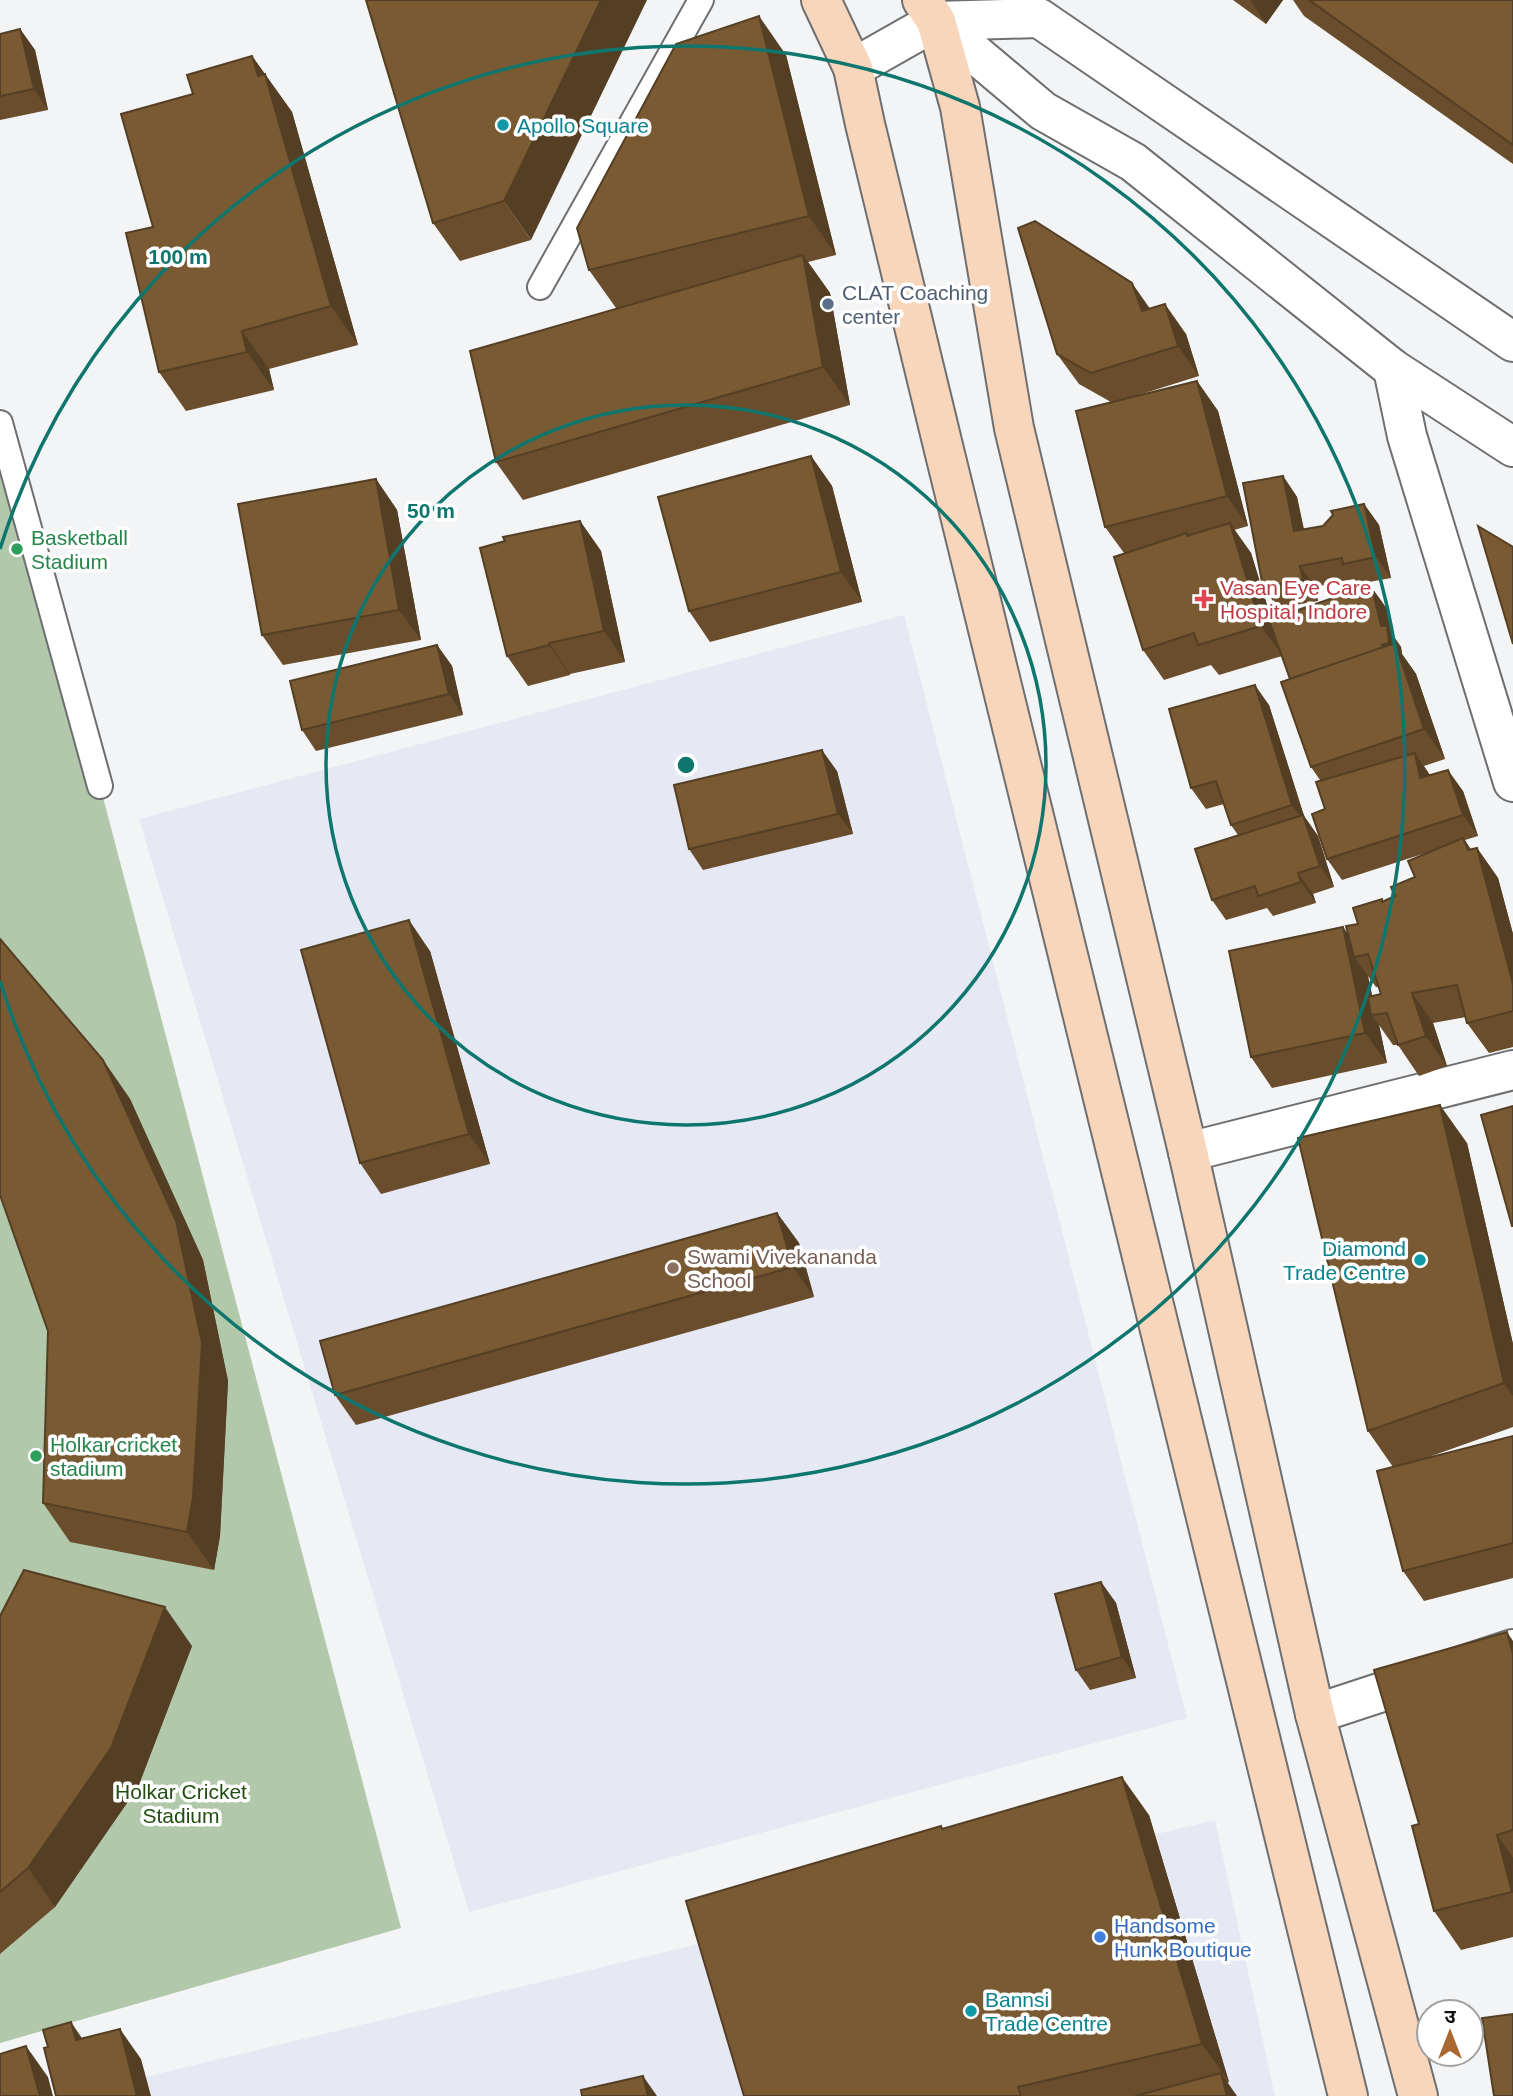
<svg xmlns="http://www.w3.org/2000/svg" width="1513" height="2096" font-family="Arial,'Noto Sans Devanagari',sans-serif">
  <rect width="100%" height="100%" fill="#f3f4f6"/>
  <g fill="#e6e9f3">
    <path d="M904,615l283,1103 -718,194 -330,-1093z"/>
    <path d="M1215,1820l60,276h-1193l46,-15z"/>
  </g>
  <path fill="#b1c8ab" d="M0,437l100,349 301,1142 -401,115z"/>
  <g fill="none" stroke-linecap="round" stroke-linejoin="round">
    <defs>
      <g id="service">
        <path d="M540,287l161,-287"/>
        <path d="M0,423l100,363"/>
      </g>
      <g id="minor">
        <path d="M853,68l83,-47"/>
        <path d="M1393,369l14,67 106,346"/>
        <path d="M1188,1152l325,-82"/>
        <path d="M1315,1714l198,-65"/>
      </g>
      <g id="tertiary">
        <path d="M936,21l107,90 90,51 260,207 120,78"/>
        <path d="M936,21l103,-3 474,324"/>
      </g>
      <g id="secondary">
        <path d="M821,0l32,68 12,56 80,330 403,1642"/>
        <path d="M922,0l14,21 24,86 54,321 174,724 127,562 103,382"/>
      </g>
    </defs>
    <use href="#service" stroke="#6e6f71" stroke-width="28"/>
    <use href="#minor" stroke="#6e6f71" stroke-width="42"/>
    <use href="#tertiary" stroke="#6e6f71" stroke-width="42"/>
    <use href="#secondary" stroke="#6e6f71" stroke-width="42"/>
    <use href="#service" stroke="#fff" stroke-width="24"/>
    <use href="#minor" stroke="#fff" stroke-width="38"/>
    <use href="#tertiary" stroke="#fff" stroke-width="38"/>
    <use href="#secondary" stroke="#f8d6bc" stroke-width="38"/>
  </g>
  <g fill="#694d2c" fill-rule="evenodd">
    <path d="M366,0l165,240 -71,21 -27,-38z"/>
    <path d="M1233,0h50l-17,24z"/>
    <path d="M1293,0h220v164l-209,-148z"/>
    <path d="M20,29l15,21 13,60 -48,10v-86z"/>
    <path d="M786,55l50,200 -28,7 22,31 20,112 -327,95 -27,-38 120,-154 -27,-38z"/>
    <path d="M252,56l40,56 66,233 -89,24 5,21 -88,21 -27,-39 -6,-145 40,-133z"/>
    <path d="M1150,308l36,26 13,42 -70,22 68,-17 21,30 30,115 -14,4 17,23 20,66 101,-31 15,21 5,25 9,13 1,7 14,20 29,85 -21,7 6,9 33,16 15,45 -13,4 6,10 6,-2 21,30 15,56v113l-24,6 -22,-30 -1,-6 -33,6 14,43 -28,10 -21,-31h-5l-14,-20 8,38 -115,25 -21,-31 92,-130 6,9 9,-12 26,-22 11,-6 20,-19 17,-26 -90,29 -15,-21 -2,-50 -5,-29 -9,-13 -21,-88 -8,-23 -63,19 -8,-10 -47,15 -21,-30 -19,-97 -19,-26 6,-125 -32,-18 -22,-30zM1368,976l8,11h2l3,7 -9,2z"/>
    <path d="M811,456l21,30 30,116 -152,40 -21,-31z"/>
    <path d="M1283,476l14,21 7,32 19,-3 41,-22 15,21 12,53 -33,6 -4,-5 -39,8 3,14 -40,7 -15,-21z"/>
    <path d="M376,479l21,31 24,130 -138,25 -21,-30z"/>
    <path d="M580,521l21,30 24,111 -55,12v1l-42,11 -21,-30z"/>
    <path d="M437,645l15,21 11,49 -147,36 -14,-21z"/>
    <path d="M1269,705l35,111 14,20 16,51 -21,7 3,9 -43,13 -6,-8 -41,12 -14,-20 26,-65 -7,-10 -7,-21 -18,5 -15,-21z"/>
    <path d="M837,771l16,63 -150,36 -14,-21z"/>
    <path d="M430,951l60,213 -109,30 -21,-31z"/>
    <path d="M103,1060l27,39 73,161 25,121 -8,155 -6,34 -144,-28 -27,-39z"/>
    <path d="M1467,1143l46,201v83l-87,31 87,-22v142l-89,23 -21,-30 -10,-104 -25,-36z"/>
    <path d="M777,1213l22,30 15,54 -458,128 -21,-30z"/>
    <path d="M1101,1582l15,21 20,75 -46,12 -14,-20z"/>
    <path d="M0,1616l192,30 -54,141 -83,120 -55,47z"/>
    <path d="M1513,1641v296l-52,13 -27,-39 -15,-87z"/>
    <path d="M1149,1815l80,267 -2,1 9,13h-492l197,-270 1,2z"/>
  </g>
  <g fill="#553f24">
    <path d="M601,0h46l-116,240 -27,-39z"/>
    <path d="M1250,0h33l-17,24z"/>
    <path d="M759,16l27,39 50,200 -27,-39z"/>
    <path d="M20,29l15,21 13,60 -14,-21z"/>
    <path d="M252,56l40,56 66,233 -27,-39z"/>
    <path d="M803,255l27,38 20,112 -27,-38z"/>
    <path d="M1132,283l21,30 -11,-2z"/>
    <path d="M1165,304l21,30 13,42 -21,-30z"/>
    <path d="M242,331l27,38 5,21 -27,-38z"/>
    <path d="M1197,381l21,30 30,115 -21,-30z"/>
    <path d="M811,456l21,30 30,116 -21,-30z"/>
    <path d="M1283,476l14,21 11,55 -14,-21z"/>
    <path d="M376,479l21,31 24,130 -22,-30z"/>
    <path d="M1364,504l15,21 12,53 -15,-21z"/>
    <path d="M580,521l21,30 24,111 -21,-31z"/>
    <path d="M1230,523l21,30 32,103 -22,-30z"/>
    <path d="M1300,566l15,21 3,14 -15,-21z"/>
    <path d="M1362,588l15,21 -5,-21 15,21 5,25 9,13 1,7 14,20 29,85 -21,-30 -24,-70 -11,-16z"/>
    <path d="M549,643l21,31v1l-21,-30z"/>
    <path d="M437,645l15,21 11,49 -14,-21z"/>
    <path d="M1255,685l14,20 35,111 14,20 16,51 -14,-21 -13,-41 -15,-20z"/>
    <path d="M822,750l15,21 16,63 -15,-20z"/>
    <path d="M1415,753l14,21 6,25 -15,-21z"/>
    <path d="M1448,770l15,21 15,45 -15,-21z"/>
    <path d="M1463,838l18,26 -4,-16 21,30 15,56v50z"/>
    <path d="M1298,873l15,21 3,9 -15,-21z"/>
    <path d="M409,920l21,31 60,213 -21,-30z"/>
    <path d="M1343,927l19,28 -8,2 14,19 8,38 -5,1 8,10 8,38 -22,-30z"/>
    <path d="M1412,993l21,30 14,43 -21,-30z"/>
    <path d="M103,1060l27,39 73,161 25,121 -8,155 -6,34 -27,-38z"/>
    <path d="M1440,1105l27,38 46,201v52l-9,-13z"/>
    <path d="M777,1213l22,30 15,54 -21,-30z"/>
    <path d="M1101,1582l15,21 20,75 -14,-21z"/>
    <path d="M165,1607l27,39 -54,141 -83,120 -27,-39z"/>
    <path d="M1507,1632l6,9v13z"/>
    <path d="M1122,1777l27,38 80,267 -27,-38z"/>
    <path d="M1497,1835l16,23v35l-1,-1z"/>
    <path d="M71,2022l21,31 -16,-13z"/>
    <path d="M120,2029l21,30 10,37h-14z"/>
    <path d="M26,2046l22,31 5,19h-13z"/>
    <path d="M1221,2073l16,23h-10z"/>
    <path d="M643,2076l14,20h-9z"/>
  </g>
  <g fill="#7a5a33" stroke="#553f24" stroke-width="2">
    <path d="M366,0h235l-97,201 -71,22z"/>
    <path d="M1309,0h204v145z"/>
    <path d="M759,16l50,200 -220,54 -12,-42 99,-184z"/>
    <path d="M20,29l14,60 -34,7v-62z"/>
    <path d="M252,56l6,20 7,-2 66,232 -89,25 5,21 -88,20 -33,-139 27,-6 -32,-113 72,-20 -6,-19z"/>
    <path d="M1035,221l97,62 10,28 23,-7 13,42 -87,27 -34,-19 -39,-126z"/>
    <path d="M803,255l20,112 -327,95 -26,-111z"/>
    <path d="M1197,381l30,115 -122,31 -29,-116z"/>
    <path d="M811,456l30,116 -152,39 -31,-114z"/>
    <path d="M1283,476l11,55 29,-5 10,-11 -2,-4 33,-7 12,53 -33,7 -1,-6 -42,8 3,14 -40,7 -20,-104z"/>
    <path d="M376,479l23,131 -137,25 -24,-131z"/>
    <path d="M580,521l24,110 -55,12v2l-42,11 -27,-108 25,-7 -2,-4z"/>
    <path d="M1230,523l31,103 -63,19 -4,-12 -51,17 -29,-93 73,-24v3z"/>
    <path d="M1478,526l35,21v97z"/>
    <path d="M1362,588l1,3 9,-3 9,38h6l2,17 -7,2 1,3 -93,31 -21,-59z"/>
    <path d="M1395,643l29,86 -113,38 -30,-85z"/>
    <path d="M437,645l12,49 -147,36 -12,-49z"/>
    <path d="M1255,685l37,120 -61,20 -15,-44 -25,7 -22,-79z"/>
    <path d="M822,750l16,64 -149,35 -15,-64z"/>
    <path d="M1415,753l5,25 28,-8 15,45 -136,44 -15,-45 13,-5 -9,-27z"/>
    <path d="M1303,815l17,51 -22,7 3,9 -43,14 -3,-10 -43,14 -17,-51z"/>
    <path d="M1463,838l5,12 9,-2 36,136v27l-46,12 -10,-38 -45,8 14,43 -28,9 -11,-32 -16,2 -3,-18 13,-3 -13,-40 -14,3 -8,-31 12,-2 -5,-16 29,-9v3l13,-6 -4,-9 24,-10 -7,-16z"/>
    <path d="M409,920l60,214 -109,29 -59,-213z"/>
    <path d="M1343,927l22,106 -114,24 -22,-106z"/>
    <path d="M0,939l103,121 73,161 26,122 -9,154 -6,35 -144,-29 5,-172 -48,-136z"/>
    <path d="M1440,1105l64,278 -136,48 -70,-293z"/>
    <path d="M1513,1106v120h-1l-31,-111z"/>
    <path d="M777,1213l16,54 -458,128 -15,-54z"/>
    <path d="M1513,1436v107l-110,28 -26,-100z"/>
    <path d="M24,1570l141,37 -54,141 -83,120 -28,24v-276z"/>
    <path d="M1101,1582l21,75 -46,13 -21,-76z"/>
    <path d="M1507,1632l6,22v176l-16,5 15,57 -78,19 -22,-85 7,-2 -45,-154z"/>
    <path d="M1122,1777l80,267 -184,43 3,9h-277l-58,-195 255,-75 1,3z"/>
    <path d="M1513,2014v82h-19l-12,-78z"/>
    <path d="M71,2022l5,18 44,-11 17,67h-81l-12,-48 4,-1 -5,-17z"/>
    <path d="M26,2046l14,50h-40v-42z"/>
    <path d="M1221,2073l6,23h-92z"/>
    <path d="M643,2076l5,20h-66l-1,-6z"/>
  </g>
  <g fill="none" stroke="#0f766e" stroke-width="3.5">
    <circle cx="686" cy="765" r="360"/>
    <path d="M0 549A719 719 0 1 1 0 981"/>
  </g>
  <g fill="#0f9aa8" stroke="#fff" stroke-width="2.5">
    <circle cx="503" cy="125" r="7"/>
    <circle cx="1420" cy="1260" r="7"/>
    <circle cx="971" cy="2011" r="7"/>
  </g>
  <circle fill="#5c6f8a" stroke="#fff" stroke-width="2.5" cx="828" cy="304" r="7"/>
  <g fill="#2e9e5b" stroke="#fff" stroke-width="2.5">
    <circle cx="17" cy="549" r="7"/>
    <circle cx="36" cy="1456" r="7"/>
  </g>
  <path fill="#e0444e" stroke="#fff" stroke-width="2.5" d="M1200.5 588.5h7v7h7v7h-7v7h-7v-7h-7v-7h7z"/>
  <circle fill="#8d6e63" stroke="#fff" stroke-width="2.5" cx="673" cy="1268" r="7"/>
  <circle fill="#3f7fe0" stroke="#fff" stroke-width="2.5" cx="1100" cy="1937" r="7"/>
  <g text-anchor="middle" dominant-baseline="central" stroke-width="7" stroke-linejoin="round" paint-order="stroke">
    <g font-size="21" fill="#0d838f" stroke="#fff" text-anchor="start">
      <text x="517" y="125">Apollo Square</text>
      <text x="1406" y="1248" text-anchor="end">Diamond<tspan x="1406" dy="24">Trade Centre</tspan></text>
      <text x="985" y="1999">Bannsi<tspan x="985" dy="24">Trade Centre</tspan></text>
    </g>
    <g font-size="21" fill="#4e5e75" stroke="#fff" text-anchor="start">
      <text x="842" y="292">CLAT Coaching<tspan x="842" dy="24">center</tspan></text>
    </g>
    <g font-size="21" fill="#27864d" stroke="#fff" text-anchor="start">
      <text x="31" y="537">Basketball<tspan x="31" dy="24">Stadium</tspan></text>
      <text x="50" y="1444">Holkar cricket<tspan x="50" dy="24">stadium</tspan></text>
    </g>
    <g font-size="21" fill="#be3a42" stroke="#fff" text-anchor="start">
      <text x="1220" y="587">Vasan Eye Care<tspan x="1220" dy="24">Hospital, Indore</tspan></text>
    </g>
    <g font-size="21" fill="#785e54" stroke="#fff" text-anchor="start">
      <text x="687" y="1256">Swami Vivekananda<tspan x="687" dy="24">School</tspan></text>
    </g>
    <g font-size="21" fill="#234e13" stroke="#fff">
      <text x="181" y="1791">Holkar Cricket<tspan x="181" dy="24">Stadium</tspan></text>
    </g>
    <g font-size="21" fill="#366cbe" stroke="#fff" text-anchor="start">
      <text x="1114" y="1925">Handsome<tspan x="1114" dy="24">Hunk Boutique</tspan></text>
    </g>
  </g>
  <circle cx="686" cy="765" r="10" fill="#0f766e" stroke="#fff" stroke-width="3.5"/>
  <g font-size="21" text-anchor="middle" font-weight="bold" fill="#0f766e" stroke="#fff" stroke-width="7" stroke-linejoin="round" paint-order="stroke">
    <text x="178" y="264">100 m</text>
    <text x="431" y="518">50 m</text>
  </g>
  <g transform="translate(1450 2033)"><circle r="33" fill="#ffffff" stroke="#a0a0a1" stroke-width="2"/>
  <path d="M0-5L12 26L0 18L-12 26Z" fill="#a96832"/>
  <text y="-10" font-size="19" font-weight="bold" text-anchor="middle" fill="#121213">उ</text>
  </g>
</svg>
